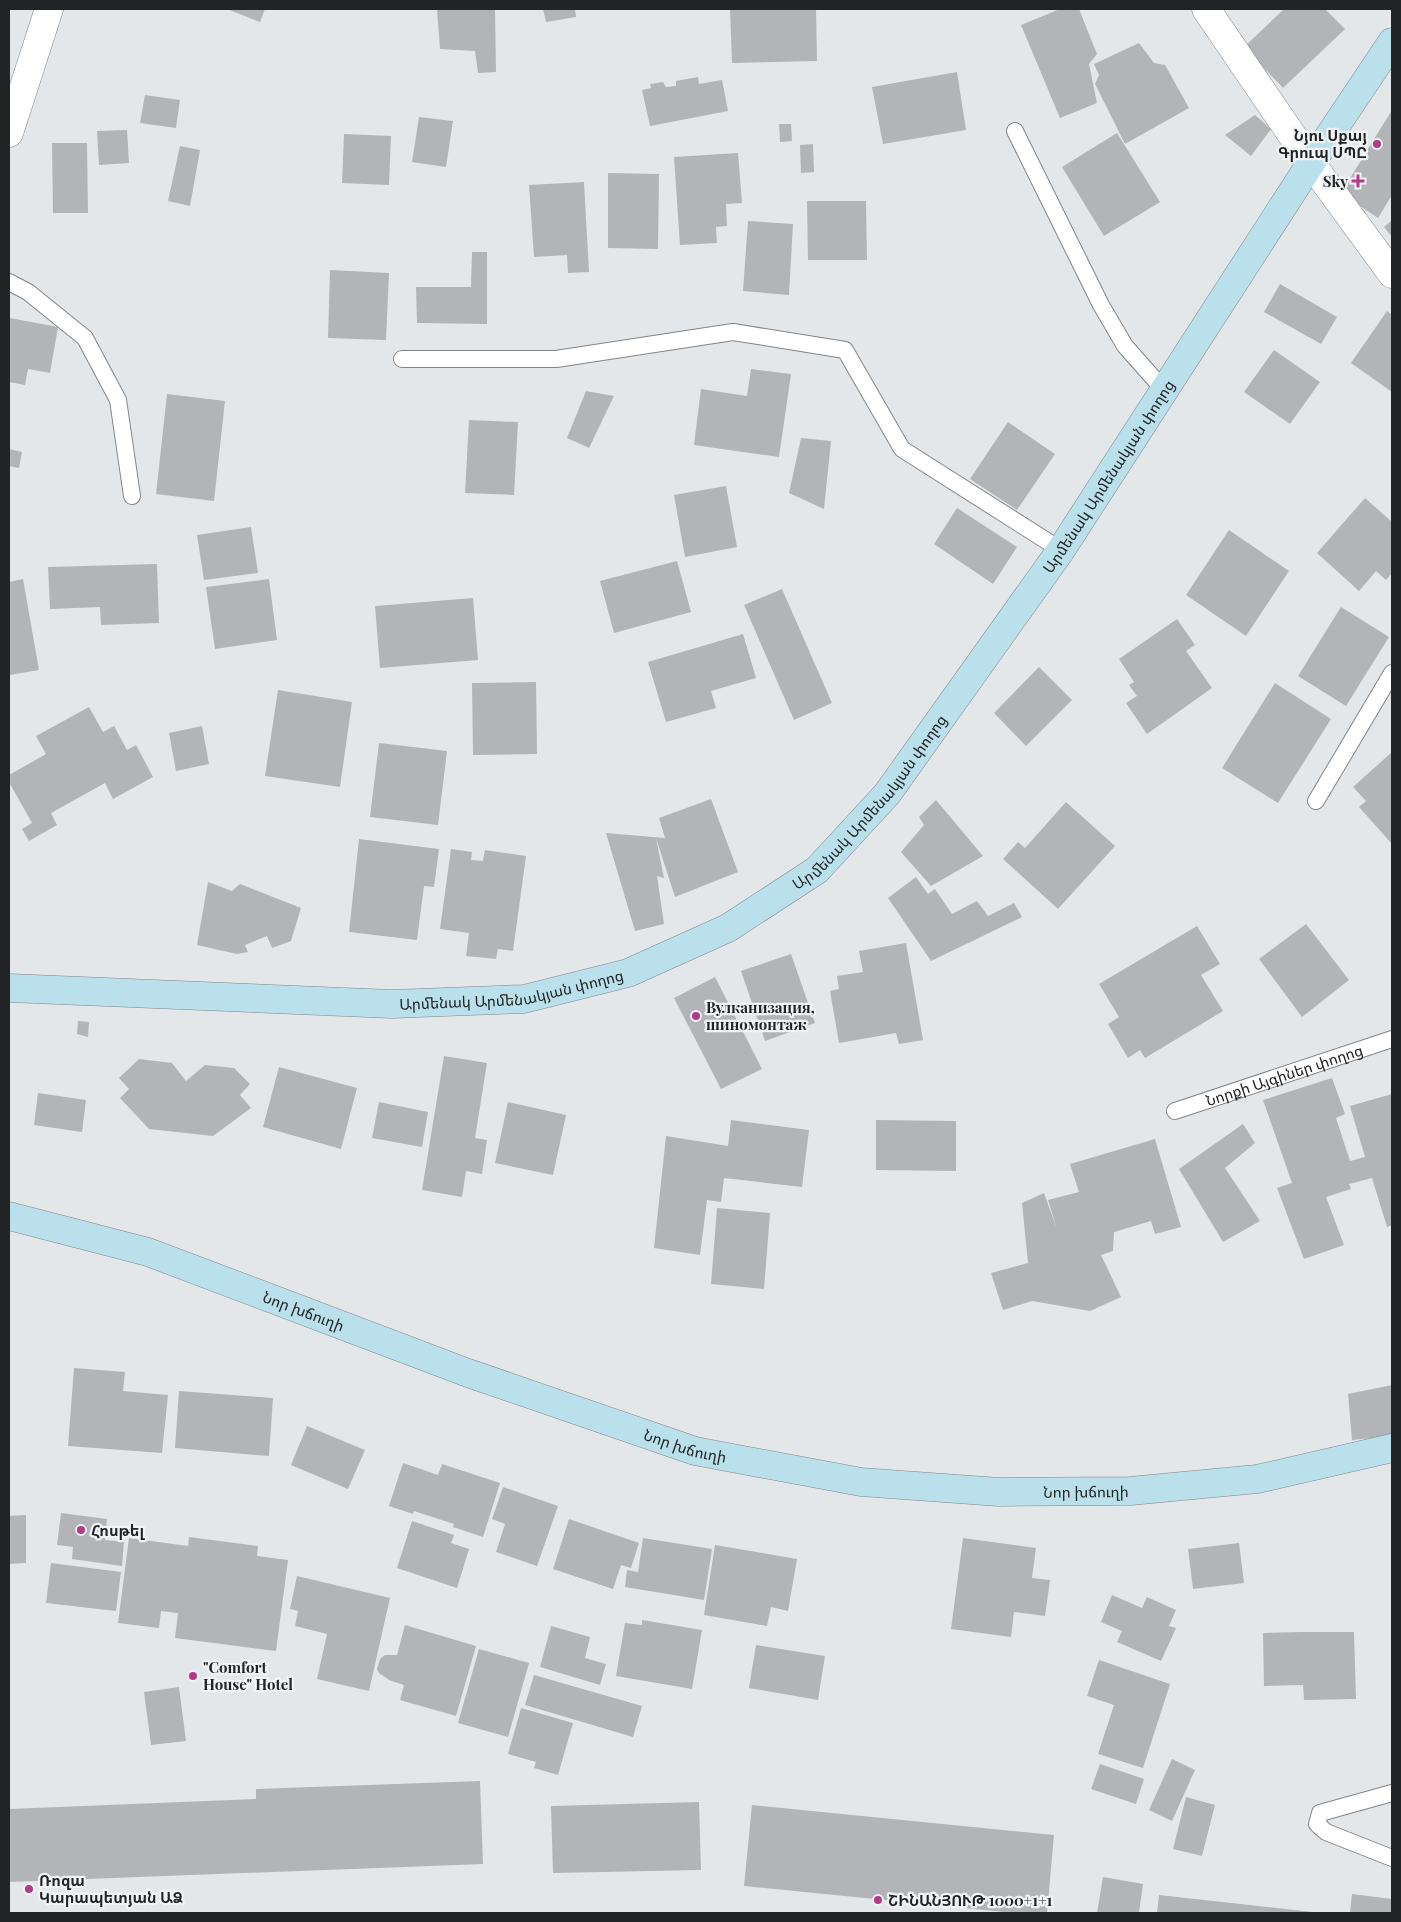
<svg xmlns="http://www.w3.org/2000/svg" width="1401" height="1922" font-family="'Playfair Display','Noto Sans Armenian',serif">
  <rect width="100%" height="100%" fill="#e4e7ea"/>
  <g fill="#b3b4b8">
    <path d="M227,9h38l-5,13z"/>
    <path d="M437,9h58l1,63 -18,1 -3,-22 -35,-2z"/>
    <path d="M543,9h32l1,8 -30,5z"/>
    <path d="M730,9h86l1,52 -85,2z"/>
    <path d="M1060,9h19l18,45 -8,10 8,39 -37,15 -39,-93z"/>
    <path d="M1284,9h41l20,20 -62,59 -39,-41z"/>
    <path d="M1139,43l15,20 11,2 24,43 -64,36 -30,-60 4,-9 -5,-11z"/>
    <path d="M957,72l9,58 -83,14 -11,-57z"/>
    <path d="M698,77l1,7 23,-4 6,31 -78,15 -8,-36 9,-2 -1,-4 13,-2 3,5 10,-1v-5z"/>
    <path d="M145,95l35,5 -4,28 -36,-5z"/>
    <path d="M1392,110v85l-14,23 -37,-25z"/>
    <path d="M1255,115l16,14 -20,27 -26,-21z"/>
    <path d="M419,117l34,4 -7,46 -34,-5z"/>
    <path d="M779,124h12l1,17 -12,1z"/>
    <path d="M127,130l2,33 -30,2 -2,-34z"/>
    <path d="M1117,133l43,69 -56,34 -42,-69z"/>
    <path d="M344,134l47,2 -2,49 -47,-2z"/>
    <path d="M52,143h35l1,70h-35z"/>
    <path d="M813,144l1,28 -13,1 -1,-28z"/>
    <path d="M180,146l20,4 -10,56 -22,-5z"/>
    <path d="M738,153l4,50 -16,1 1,22 -11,1 1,16 -37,2 -6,-88z"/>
    <path d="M608,173l51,1 -1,75 -50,-1z"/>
    <path d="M584,182l5,90 -21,1 -1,-18 -33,2 -5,-72z"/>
    <path d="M807,201h59l1,59h-59z"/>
    <path d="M1392,220v17l-8,-10z"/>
    <path d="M748,221l45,3 -4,71 -46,-4z"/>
    <path d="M472,252h15v72l-70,-1 -1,-36h55z"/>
    <path d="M330,270l59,3 -3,67 -58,-2z"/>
    <path d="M1280,284l57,33 -16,27 -57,-32z"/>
    <path d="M1387,311l5,4v77l-41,-29z"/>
    <path d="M10,318l48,9 -8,46 -22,-4 -3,16 -16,-3z"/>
    <path d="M1274,350l46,32 -30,42 -46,-32z"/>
    <path d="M751,369l40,5 -12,83 -85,-12 7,-56 46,7z"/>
    <path d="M586,391l28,5 -25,52 -22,-10z"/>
    <path d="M167,394l58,7 -11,100 -58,-7z"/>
    <path d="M469,420l49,2 -4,73 -49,-2z"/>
    <path d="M1008,422l47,32 -38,56 -47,-31z"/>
    <path d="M801,438l30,3 -7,68 -35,-16z"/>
    <path d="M9,449l13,3 -3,16 -10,-2z"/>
    <path d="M726,486l11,61 -52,10 -11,-62z"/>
    <path d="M1365,498l27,24v51l-6,7 -10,-9 -17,20 -42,-38z"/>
    <path d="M957,508l60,39 -24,37 -59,-40z"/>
    <path d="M251,527l7,46 -54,7 -7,-45z"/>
    <path d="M1229,530l60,41 -43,65 -60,-41z"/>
    <path d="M677,561l14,51 -77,21 -14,-52z"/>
    <path d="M157,564l2,59 -58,2 -1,-18 -50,2 -2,-42z"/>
    <path d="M23,579l16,91 -30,5v-93z"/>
    <path d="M269,579l8,61 -62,9 -9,-62z"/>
    <path d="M782,589l50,114 -38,17 -50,-115z"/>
    <path d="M473,598l5,62 -98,8 -5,-62z"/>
    <path d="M1341,607l48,30 -43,69 -48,-30z"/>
    <path d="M1177,619l18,26 -9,6 26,37 -65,46 -21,-31 11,-7 -8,-11 5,-3 -15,-23z"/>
    <path d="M743,634l13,44 -45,13 5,17 -50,14 -18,-60z"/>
    <path d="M1039,667l33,33 -46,46 -32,-33z"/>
    <path d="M536,682l1,72 -64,1 -1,-72z"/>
    <path d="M1275,683l56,36 -53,84 -56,-35z"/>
    <path d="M278,690l74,12 -12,85 -75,-11z"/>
    <path d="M89,707l14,25 11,-6 13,24 9,-5 17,32 -40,22 -8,-16 -54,30 6,12 -28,16 -7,-12 10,-6 -23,-41v-7l37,-21 -10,-18z"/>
    <path d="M202,726l7,38 -33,7 -7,-38z"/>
    <path d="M379,743l68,8 -9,74 -68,-8z"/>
    <path d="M1392,752v92l-33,-37 7,-6 -13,-14z"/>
    <path d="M711,799l27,73 -63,25 -19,-59 8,40 -7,-2 7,48 -29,7 -29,-98 59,5 -6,-20z"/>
    <path d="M936,800l47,56 -52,30 -30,-34 23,-27 -5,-8z"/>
    <path d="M1066,802l49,44 -57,63 -55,-50 15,-17 7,6z"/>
    <path d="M359,839l80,10 -5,38 -10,-1 -7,54 -68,-8z"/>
    <path d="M451,849l21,3 -1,8 12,1 2,-11 41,6 -13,95 -15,-2 -2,10 -30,-3 3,-23 -29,-4z"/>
    <path d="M916,877l12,17 7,-5 17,25 25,-13 11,15 26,-13 8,14 -91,44 -43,-63z"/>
    <path d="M208,882l24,9 8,-7 61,24 -10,33 -19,7 -5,-12 -22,9 3,7 -11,2 -40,-9z"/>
    <path d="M1306,924l43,56 -47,37 -43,-58z"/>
    <path d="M1197,926l23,38 -19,11 22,36 -78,47 -5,-8 -12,8 -20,-34 11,-7 -20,-33z"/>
    <path d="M906,943l17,97 -24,4 -3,-11 -57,10 -9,-52 9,-2 -2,-13 26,-4 -4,-21z"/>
    <path d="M791,954l24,69 -50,18 -24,-70z"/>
    <path d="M715,977l47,92 -41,20 -47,-91z"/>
    <path d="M78,1021l11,1 -1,15 -11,-3z"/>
    <path d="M444,1056l43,7 -12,75 12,2 -5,34 -16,-3 -4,26 -40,-7z"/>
    <path d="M139,1059l33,4 14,18 19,-16 29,3 16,16 -10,11 11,13 -38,28 -64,-7 -29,-31 9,-9 -10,-11z"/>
    <path d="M279,1067l78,21 -16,61 -78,-22z"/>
    <path d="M1332,1078l13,36 -9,4 14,43 15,-4 -15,-51 42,-12v131l-5,2 -15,-49 -23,6 2,5 -25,8 18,48 -40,14 -27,-71 15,-5 -29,-83z"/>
    <path d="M38,1093l48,7 -4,32 -48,-7z"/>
    <path d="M379,1102l49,10 -6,35 -50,-9z"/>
    <path d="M508,1102l58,13 -13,60 -58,-12z"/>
    <path d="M731,1120l78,10 -7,57 -78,-9 -3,24 -14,-2 -7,55 -46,-7 12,-112 62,10z"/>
    <path d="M876,1120l80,1v50l-80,-1z"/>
    <path d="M1243,1124l12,19 -30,25 35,53 -37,21 -44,-73z"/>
    <path d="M1155,1139l26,88 -26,7 -4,-13 -37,11 -1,19 -12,4 20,42 -31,14 -58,-10 -29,9 -12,-37 37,-10 -6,-60 22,-10 13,36 -9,-29 31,-8 -9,-28z"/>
    <path d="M717,1208l53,5 -6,76 -53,-5z"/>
    <path d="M74,1368l51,4 -2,19 45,4 -6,58 -94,-7z"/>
    <path d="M1392,1385v51l-40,4 -4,-46z"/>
    <path d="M179,1391l94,7 -4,58 -94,-8z"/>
    <path d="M307,1426l58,24 -17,39 -57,-24z"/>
    <path d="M403,1463l35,12 4,-11 58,19 -17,54 -30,-10 1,-3 -40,-13 -1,3 -24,-8z"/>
    <path d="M503,1487l55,19 -21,60 -41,-14 9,-28 -13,-5z"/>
    <path d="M61,1513l46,6 -2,21 19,2 -2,24 -50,-7 1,-12 -16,-2z"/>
    <path d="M26,1515v48l-17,1v-48z"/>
    <path d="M569,1519l70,24 -8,25 -10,-3 -8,24 -60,-20z"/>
    <path d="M412,1521l42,14 -3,8 18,6 -12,39 -60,-20z"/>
    <path d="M189,1537l69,9 -1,10 31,4 -12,91 -101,-13 3,-25 -17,-2 -2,17 -41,-5 11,-85 59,8z"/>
    <path d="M643,1538l69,11 -8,51 -79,-13 2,-17 11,2z"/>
    <path d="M963,1538l73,10 -4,30 18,2 -5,36 -31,-4 -3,25 -60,-8z"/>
    <path d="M1239,1543l5,40 -51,6 -5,-40z"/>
    <path d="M715,1545l82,14 -9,52 -17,-4 -4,19 -63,-11z"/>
    <path d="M51,1563l70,9 -5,39 -70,-8z"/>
    <path d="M297,1576l93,22 -21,93 -52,-12 10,-45 -32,-8 3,-15 -8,-2z"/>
    <path d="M1112,1595l30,13 5,-11 29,13 -7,16 7,2 -15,33 -44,-19 5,-11 -21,-9z"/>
    <path d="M642,1620l60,10 -10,59 -76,-13 9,-53 17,2z"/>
    <path d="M405,1625l71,21 -20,70 -56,-16 4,-15 -15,-5 -10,-7 -2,-4 3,-10 5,-4h12z"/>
    <path d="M551,1626l39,11 -5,21 21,6 -6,21 -60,-18z"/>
    <path d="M1302,1632h52l2,67 -52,1 -1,-15 -39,1 -1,-53z"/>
    <path d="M756,1645l69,11 -7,44 -69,-12z"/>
    <path d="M479,1649l50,14 -21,74 -50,-14z"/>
    <path d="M1099,1660l71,24 -27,84 -45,-14 16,-49 -27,-9z"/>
    <path d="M534,1675l108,31 -9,31 -108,-32z"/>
    <path d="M179,1687l7,54 -35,4 -7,-53z"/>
    <path d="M521,1708l52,15 -15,52 -24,-7 2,-6 -28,-8z"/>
    <path d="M1172,1759l23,11 -23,51 -23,-11z"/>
    <path d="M1100,1764l44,15 -8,25 -45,-15z"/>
    <path d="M480,1781l3,83 -474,18v-73l247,-10v-10z"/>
    <path d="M1186,1797l29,8 -13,51 -29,-7z"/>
    <path d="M699,1802l2,68 -148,3 -2,-67z"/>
    <path d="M752,1805l302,30 -7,78h-33l-270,-27z"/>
    <path d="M1103,1877l40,7 -4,29h-42z"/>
    <path d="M1352,1894l40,5v14h-42z"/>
    <path d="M1159,1895l154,17v1h-156z"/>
  </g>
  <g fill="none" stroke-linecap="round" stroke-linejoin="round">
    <defs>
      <g id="lane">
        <path d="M1015,131l86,174 24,41 39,44"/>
        <path d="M9,282l19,10 57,46 33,62 14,96"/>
        <path d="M402,359h154l177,-27 112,18 57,99 159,101"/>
        <path d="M1316,801l76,-128"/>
        <path id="s1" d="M1175,1111l217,-72"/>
        <path d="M1392,1793l-72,20 -3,11 9,8 66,26"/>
      </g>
      <g id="street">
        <path d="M1206,9l105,154 81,111"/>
        <path d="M9,133l40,-124"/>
      </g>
      <g id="secondary">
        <path id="s2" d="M9,988l383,16 132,-5 104,-26 100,-45 89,-58 70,-76 174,-244 250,-387 81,-121"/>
        <path id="s3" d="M9,1216l139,36 320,121 227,78 166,31 138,10 131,-1 127,-12 135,-31"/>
      </g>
    </defs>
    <use href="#lane" stroke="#828588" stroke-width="18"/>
    <use href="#street" stroke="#828588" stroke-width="29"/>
    <use href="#secondary" stroke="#828588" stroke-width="29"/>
    <use href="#lane" stroke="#fff" stroke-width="16"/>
    <use href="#street" stroke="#fff" stroke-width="28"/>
    <use href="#secondary" stroke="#b9e0eb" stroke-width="28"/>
  </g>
  <g fill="#b3398b" stroke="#f1f4f7" stroke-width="2">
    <circle cx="1377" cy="144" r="5"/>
    <path d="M1355.5 173.5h5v5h5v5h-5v5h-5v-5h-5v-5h5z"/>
    <circle cx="696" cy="1016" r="5"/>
    <circle cx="81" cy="1530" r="5"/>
    <circle cx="193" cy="1676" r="5"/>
    <circle cx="29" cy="1889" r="5"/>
    <circle cx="878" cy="1900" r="5"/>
  </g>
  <g text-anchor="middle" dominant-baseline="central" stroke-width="4.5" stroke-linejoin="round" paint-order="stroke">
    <g font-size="15" font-weight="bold" fill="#222324" stroke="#f1f4f7" text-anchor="start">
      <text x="1367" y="135" text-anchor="end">Նյու Սքայ<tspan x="1367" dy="17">Գրուպ ՍՊԸ</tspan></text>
      <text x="1348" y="181" text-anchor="end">Sky</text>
      <text x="706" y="1007">Вулканизация,<tspan x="706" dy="17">шиномонтаж</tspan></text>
      <text x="91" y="1530">Հոսթել</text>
      <text x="203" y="1667">"Comfort<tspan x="203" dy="17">House" Hotel</tspan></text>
      <text x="39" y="1880">Ռոզա<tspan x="39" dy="17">Կարապետյան ԱՁ</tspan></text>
      <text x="888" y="1900">ՇԻՆԱՆՅՈՒԹ 1000+1+1</text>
    </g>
    <g font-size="15" fill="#222324" stroke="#f1f4f7">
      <text stroke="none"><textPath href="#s2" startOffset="1329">Արմենակ Արմենակյան փողոց</textPath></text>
      <text stroke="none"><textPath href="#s2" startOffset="924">Արմենակ Արմենակյան փողոց</textPath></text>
      <text stroke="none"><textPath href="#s2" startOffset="504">Արմենակ Արմենակյան փողոց</textPath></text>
      <text stroke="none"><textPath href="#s1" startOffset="115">Նորքի Այգիներ փողոց</textPath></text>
      <text stroke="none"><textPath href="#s3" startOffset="310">Նոր խճուղի</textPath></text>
      <text stroke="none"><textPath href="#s3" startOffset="715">Նոր խճուղի</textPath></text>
      <text stroke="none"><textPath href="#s3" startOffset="1120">Նոր խճուղի</textPath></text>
    </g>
  </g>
  <rect width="1401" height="1922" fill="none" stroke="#222324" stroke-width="20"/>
</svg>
